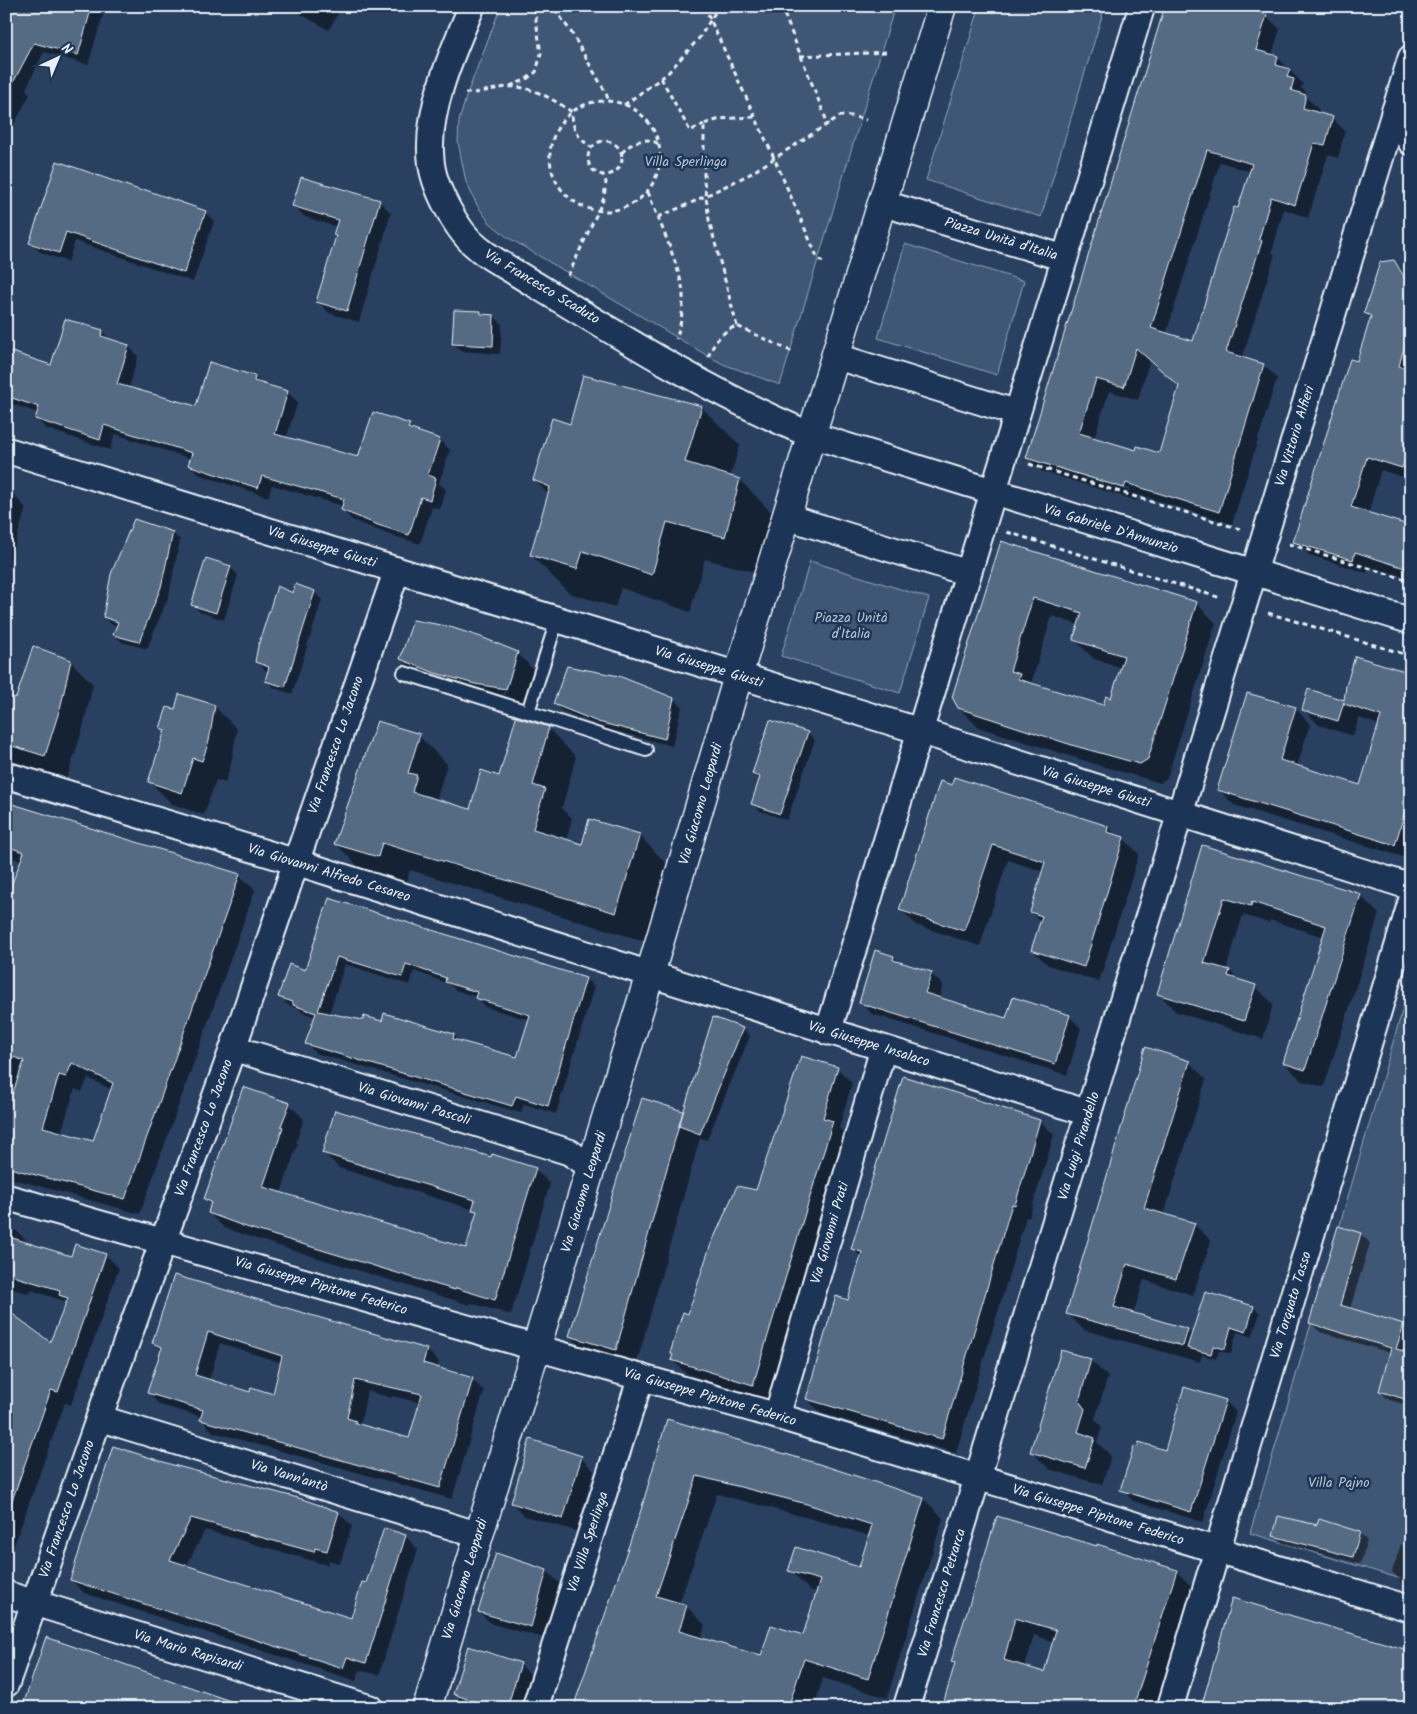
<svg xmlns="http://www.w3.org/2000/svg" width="1417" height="1714" font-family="Kalam,sans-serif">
  <rect width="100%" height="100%" fill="#294061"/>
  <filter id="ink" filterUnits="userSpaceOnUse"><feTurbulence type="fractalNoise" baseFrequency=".02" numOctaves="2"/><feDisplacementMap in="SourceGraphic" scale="10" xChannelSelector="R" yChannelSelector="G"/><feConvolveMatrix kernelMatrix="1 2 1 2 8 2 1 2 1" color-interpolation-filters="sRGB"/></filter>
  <g filter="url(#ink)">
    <g fill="#415774" stroke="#94a4b6">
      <path d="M501,6h394l-115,379 -57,-21 -15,-8 -201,-119 -18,-15 -12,-17 -11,-23 -8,-40 1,-21 8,-27z"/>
      <path d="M980,6h125l-64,211 -115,-37z"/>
      <path d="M905,244l119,37 -27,94 -119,-37z"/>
      <path d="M810,561l119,37 -29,95 -119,-37z"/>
      <path d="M1403,1008l8,2v572l-161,-49z"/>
    </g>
    <g fill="#0007" fill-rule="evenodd">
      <path d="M8,6h86l9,9 -15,50 -44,-13 -18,37 4,5 -24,46v-127z"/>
      <path d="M286,6h56l-13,24z"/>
      <path d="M1266,16l14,13 -8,26 5,2 26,27 -2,4 6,5 -1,4 13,13 -1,4 14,4 13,13 -7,27 -10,-3 -20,63 -24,-9 -12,43 3,3 -33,103 22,7 13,13 -45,146 -93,-29 -2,6 -96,-30 -13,-13zM1220,162l31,10 -58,171 -27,-9zM1150,359l30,28 -21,68 -22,-3 -43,-13 15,-48 29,9zM1042,461l88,28 -1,2 -87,-27z"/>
      <path d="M143,193l62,19 9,9 -21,61 -118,-41 -7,21 -28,-10 -9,-9z"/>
      <path d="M379,201l12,12 -32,109 -30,-9 -11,-12 19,-64 -2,-2 2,-8 -32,-10 -12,-11z"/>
      <path d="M1394,261l17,19v200l-30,-10 -13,44 43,13v52l-42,-13 -2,7 -58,-18 -14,-14 63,-179 13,-43 -5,-6z"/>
      <path d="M480,313l4,3h10l8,8 -2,30 -39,-3 -8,-7z"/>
      <path d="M102,331l9,10 17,5 10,10 -9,32 68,20 57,-31 8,7 25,8 11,10 -12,36 72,20 51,-33 7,7 24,8 10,10 -11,33 7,7 -6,19 -8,-2 -12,37 -30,-9 -38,-15 -10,-11 1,-3 -71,-21 -4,12 -68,-22 -10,-10 1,-6 -76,-25 -5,16 -63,-21 -11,-10 2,-6 -32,-11v-50l46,14z"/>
      <path d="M701,407l39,38 -10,32 10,3 38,39 -15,55 -58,-15 -15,53 -69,-24 -6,19 -46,-14 -38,-38 18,-60 -15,-15 36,-54z"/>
      <path d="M6,489l3,1 17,18 -20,66z"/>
      <path d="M172,533l8,7 -11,55 -22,54 -25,-7 -8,-7 3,-9 -5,-1 -8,-8z"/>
      <path d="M1002,543l194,60 20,20 -49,155 -7,5 -65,-19 -117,-37 -19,-19zM1052,616l27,9 -4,15 19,19 28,9 -10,31 -8,7 -73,-22z"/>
      <path d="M230,567l8,8 -14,45 -24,-8 -8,-8z"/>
      <path d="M314,592l8,8 -30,94 -18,-6 -7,-8 2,-9 -4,-1 -8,-8 37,-68z"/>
      <path d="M517,653l16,16 -11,36 -105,-30 -16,-17zM514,660h3l-12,35h-2z"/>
      <path d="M70,661l23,23 -10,44 -16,50 -61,-19v-62l10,3z"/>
      <path d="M1411,674l-1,185 -176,-54 -15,-15 76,-82 15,16 -13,43 64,19 19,-61 -21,-7 -6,18 -34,-11 -16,-16 6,-18 36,11z"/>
      <path d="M619,677l55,22 8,8 -10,39 -65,-17 -45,-18 -8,-8z"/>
      <path d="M214,706l23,23 -6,35 -6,19 -9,-3 -12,35 -32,-11 -22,-22 16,-50 -4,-4 14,-18z"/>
      <path d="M548,728l28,29 -14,51 10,10 -6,23 17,5 56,-11 28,29 -23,77 -234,-71 -4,15 -42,-13 -28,-28 83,-108 28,28 -10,34 5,4 29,9 29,-34z"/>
      <path d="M808,733l7,7 -28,80 -27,-9 -7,-7 7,-24 -7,-7z"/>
      <path d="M953,786l155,41 9,9 6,2 16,16 -40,128 -51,-17 -16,-15 9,-28 -10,-10 13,-40 -36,-12 -28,86 -64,-21 -15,-15z"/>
      <path d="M6,803l233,72 16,15 -115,324 -134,-37v-275l16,-41 -16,-5zM88,1078l24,12 -19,53 -32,-10 14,-44 7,3z"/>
      <path d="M1203,846l157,49 19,19 -55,173 -22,-6 -18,-18 40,-126 -54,-17 -1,3 -26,-8 -17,55 4,1 9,10 16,5 18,18 -10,35 -87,-27 -18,-19z"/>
      <path d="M330,899l256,80 8,8 -38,127 -32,-10 -3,9 -206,-60 -8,-9 9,-27 -13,-4 -4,-4 -11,-4 -8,-9 26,-25zM345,964l65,21 4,-14 35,13 6,6 22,7 8,10 45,13 -12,38 -57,-16 -7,-7 -72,-12 -18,-1 -35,-8z"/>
      <path d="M894,957l7,7 30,10 12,11 -4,14 68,21 62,-4 12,12 -14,47 -195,-61 -12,-12z"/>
      <path d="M1411,988v26l-7,-6z"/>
      <path d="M714,1019l29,10 7,7 -43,104 -7,-2 -65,231 -45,-14 -20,-19 112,-224 2,2z"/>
      <path d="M802,1058l36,11 14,14 -13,45 8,8 -80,263 -80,-25 -15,-14 85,-168z"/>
      <path d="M1189,1062l17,17 -42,136 30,9 17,17 -18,54 -49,-15 -11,34 55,16 5,5 13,-42 48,15 6,5 -8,24 -15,-5 -6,22 -12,-3 -3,8 -14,-4 -2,7 -116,-32 -17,-17z"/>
      <path d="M289,1104l15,15 -8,23 2,1 -17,50 186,57 11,-36 -4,-4 -135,-42 -16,-16 169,7 43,10 15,15 -39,131 -40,-12 -1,2 -207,-64 -39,-13 -15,-15 2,-8 -6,-6z"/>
      <path d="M1040,1121l14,14 -25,83 -3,-1 -70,236 -135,-40 -14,-14 42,-97 13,-44 -9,-9z"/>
      <path d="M6,1228l11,3 13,13 42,14 4,-12 30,9 13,13 -48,137 -6,-2 -54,151 -5,-2v-241l44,33 17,-42 -36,-12 -1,4 -24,-7z"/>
      <path d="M1339,1228l22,6 9,9 -20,66 53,16 8,8 -5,20 5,2v51l-22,-6 -9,-9 11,-38 -71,-21 -9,-9z"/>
      <path d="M175,1277l252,73 12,12 -2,6 35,11 12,12 -32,108 -239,-67 -12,-13 1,-2 -42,-12 -12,-12 14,-42 -9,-8zM220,1343l62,20 -8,32 -23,-2 -42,-12zM367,1391l25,7v-2l29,7 -11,37 -50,-14z"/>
      <path d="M1090,1360l18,17 -13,42 7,8 -5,15 14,14 -9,29 -53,-16 -17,-17z"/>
      <path d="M1225,1401l11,11 -33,110 -70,-21 -11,-12z"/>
      <path d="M668,1420l256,79 19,19 -56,180 -64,-20 -9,30h-240l68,-197zM717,1494l110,29 43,13 -10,32 -70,2 19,20 8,2 -13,44 -42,21 -61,-18 4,-14 -19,-19 -7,-2z"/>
      <path d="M581,1458l13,13 -18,60 -51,-15 -13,-13z"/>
      <path d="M173,1466l166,47 13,13 -12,38 -11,-4 -2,5 -122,-35 -19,37 166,53 14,-35 39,-49 13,13 -39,126 -19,-5 -4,11 -272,-88 -13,-13z"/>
      <path d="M998,1518l178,53 19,19 -38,118h-214l13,-43 -3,-4zM1034,1635l20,7 -10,31 -19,-5z"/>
      <path d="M1319,1521l41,12 7,8 -7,23 -78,-21 -7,-8 43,-8z"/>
      <path d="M1401,1544l10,2v40l-7,-2 -12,-12z"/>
      <path d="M547,1571l12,12 -15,55 -52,-14 -13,-12z"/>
      <path d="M1408,1641l3,1v66l-8,-58z"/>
      <path d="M520,1664l12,12 -10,32h-50l-6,-2 -11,-12z"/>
    </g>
    <g fill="#556a83" stroke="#e8f1f8" fill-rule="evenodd">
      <path d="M6,6h86l-14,49 -44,-12 -28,53z"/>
      <path d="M1165,6h74l28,9 -11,35 22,6 -2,9 14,4 -3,8 7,2 -3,11 15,5 -3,13 30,9 -8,28 -11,-2 -19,62 -24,-8 -12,42 3,2 -36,111 38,12 -45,148 -93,-29 -2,5 -98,-30zM1207,150l45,14 -14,44 -4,-1 -41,134 -42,-13zM1136,348l43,38 -20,67 -22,-7 -1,4 -57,-17 17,-54 28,8z"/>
      <path d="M57,161l85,30 1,-2 63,22 -22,62 -118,-41 -7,21 -30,-10z"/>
      <path d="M301,177l79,23 -33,111 -31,-9 20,-66 -3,-1 5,-15 -46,-14z"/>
      <path d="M1394,260l17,28v34l-12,44 12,5v70l-9,27 -35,-11 -16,50 60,19v44l-56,-18 -2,8 -60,-18 57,-183 7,2 14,-45 -7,-3 16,-51z"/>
      <path d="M454,310l27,1v3l13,1 -1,31 -41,-2z"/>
      <path d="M65,319l38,11 -2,6 28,9 -12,39 79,22 13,-44 46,14 -1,5 34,10 -13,43 83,23 15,-45 37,12 -2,4 32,11 -12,36 8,3 -6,22 -9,-3 -12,38 -31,-10 -37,-15 3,-11 -82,-23 -4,12 -34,-11 -36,-12 4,-12 -88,-28 -4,15 -65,-21 4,-12 -33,-11v-46l45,15z"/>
      <path d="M583,375l119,31 -17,56 55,17 -15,58 -58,-15 -15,53 -69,-24 -6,18 -47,-14 20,-68 -17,-7 19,-62 18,6z"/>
      <path d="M134,519l39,13 -12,55 -22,55 -26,-7 5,-13 -15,-5 8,-43z"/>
      <path d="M1001,541l196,61 -49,157 -8,5 -65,-18 -117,-38 -6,-11zM1033,598l49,15 -9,27 51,16 -13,42 -5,-2 -3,9 -85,-26 2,-5 -10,-3z"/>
      <path d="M206,558l25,8 -15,47 -25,-8z"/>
      <path d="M295,584l20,7 -30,96 -20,-6 4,-14 -14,-5 3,-16 19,-60 16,7z"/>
      <path d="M413,620l34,6 34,11 37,15 -12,37 -31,-5 -40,-11 -35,-14z"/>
      <path d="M33,646l38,14 -10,45 -16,51 -39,-12v-48l10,2z"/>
      <path d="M1355,656l56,17v119l-16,53 -178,-55 30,-97 49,14 -16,53 80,25 21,-69 -37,-12v-2l-6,19 -36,-11 6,-21 36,11 2,-14z"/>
      <path d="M567,666l52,10 55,22 -9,41 -67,-17 -45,-18z"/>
      <path d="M179,694l36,11 -6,36 -7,20 -9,-3 -11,35 -34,-11 17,-52 -5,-2 7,-21 8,2z"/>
      <path d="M516,717l33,10 -16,58 12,4 -12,40 49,15 7,-25 51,15 -24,79 -234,-70 -4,14 -44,-13 43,-123 43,13 -12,39 9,2 -5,17 58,17 11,-39 18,6z"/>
      <path d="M770,720l38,12 -28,82 -29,-10 9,-27 -8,-3z"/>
      <path d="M954,777l154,49 -1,6 17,5 -40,130 -53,-17 11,-34 -12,-4 15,-50 -52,-17 -29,86 -65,-21 41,-129 12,4z"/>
      <path d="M6,802l234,72 -115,325 -119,-32v-55l18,-51 -18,-7v-155l18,-47 -18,-6zM72,1063l41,20 -20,58 -50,-14 16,-52 7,2z"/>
      <path d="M1202,845l159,49 -56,176 -22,-7 43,-137 -74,-24 -1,4 -27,-8 -20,65 26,7 -2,6 28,9 -12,36 -87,-27z"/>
      <path d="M329,898l257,80 -38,128 -32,-10 -4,10 -207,-62 11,-31 -23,-8v-3l-15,-5 11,-33 16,6zM337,957l65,20 4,-13 40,14 -1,4 32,10 -2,6 55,17 -13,42 -64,-18 1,-5 -70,-21 -2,8 -18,-5 -1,4 -45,-9z"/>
      <path d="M875,950l19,6 -1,4 39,12 -7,21 81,25 7,-21 57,18 -15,49 -196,-61z"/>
      <path d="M713,1017l30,11 -43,106 -21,-8z"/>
      <path d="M1145,1047l45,14 -46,147 51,15 -19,56 -49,-15 -13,43 74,22 -5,17 -117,-32z"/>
      <path d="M801,1056l37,11 -15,51 10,3 -80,264 -82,-25 2,-5 -2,-1v-4l12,-38 5,2 21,-65 28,-63 19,4z"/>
      <path d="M903,1076l137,44 -25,85 -3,-1 -70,235 -136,-40 30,-103 12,4 14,-48 -11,-3z"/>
      <path d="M243,1087l47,16 -9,23 2,1 -20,60 203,61 11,-37 -5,-1 3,-10 -153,-47 13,-43 156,47 1,-3 44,14 -41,132 -39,-12 -1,2 -28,-8 -181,-55 -38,-14 3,-11 -7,-3z"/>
      <path d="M642,1098l41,13 -67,239 -47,-14z"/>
      <path d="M1338,1226l23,7 -21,72 64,19 -8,25 15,4v48l-32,-10 12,-43 -82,-25z"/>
      <path d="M6,1236l65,20 4,-12 31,10 -48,138 -7,-2 -42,119 -3,-1v-199l44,33 18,-44 -9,-3 1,-5 -54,-16z"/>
      <path d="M174,1275l253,74 -4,14 50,15 -33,110 -240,-68 3,-10 -56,-17 15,-46 -10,-4zM208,1332l74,24 -9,38 -22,-7 -1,5 -55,-17zM355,1380l25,6v-1l42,9 -13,44 -54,-15 1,-2 -9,-3z"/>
      <path d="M1205,1292l49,14 -8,26 -15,-5 -6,22 -12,-3 -2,8 -24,-6z"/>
      <path d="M1061,1350l30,9 -12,42 6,8 -7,23 17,6 -10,30 -55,-16z"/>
      <path d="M1184,1387l42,13 -35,112 -71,-22 14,-44 4,1 1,-5 26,8z"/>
      <path d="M667,1419l152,45 105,34 -56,181 -64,-20 -16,49h-215l68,-198zM697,1476l110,28 65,21 -13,42 -63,-20 -8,24 32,9 -17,55 -32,-10 -10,31 -82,-25 8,-26 -31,-9z"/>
      <path d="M530,1439l52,17 -19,63 -52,-16z"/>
      <path d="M113,1446l60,19 129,34 37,13 -12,39 -12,-3 -1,4 -123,-34 -21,42 181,58 11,-36 4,1 18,-55 22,7 -40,128 -19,-6 -4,11 -273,-88z"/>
      <path d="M997,1516l100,30v-2l80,26 -44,138h-191l13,-45 -4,-1zM1015,1618l41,12 -12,42 -40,-12z"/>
      <path d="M1278,1516l39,9 2,-6 41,13 -7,25 -80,-21z"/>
      <path d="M496,1553l51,17 -16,57 -53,-15z"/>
      <path d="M1232,1598l179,53v57h-210z"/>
      <path d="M46,1637l193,67v4h-217z"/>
      <path d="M468,1646l53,17 -14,45h-15l-39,-14z"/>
    </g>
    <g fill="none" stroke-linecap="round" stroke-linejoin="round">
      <defs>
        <g id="service">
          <path d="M404,673l124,39 29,-92"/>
          <path d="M528,712l118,38"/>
        </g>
        <g id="minor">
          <path d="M472,6c-19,45 -46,104 -41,153 1,18 9,35 17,50 8,15 17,29 30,39 8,7 17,12 25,17 100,61 200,125 308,170l600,186"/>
          <path d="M1394,112l17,30"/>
          <path d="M882,203l182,55"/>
          <path d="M835,356l182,57"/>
          <path d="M6,450l914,281 491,156"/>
          <path d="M787,517l181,56"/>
          <path d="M6,775l290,87 792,251"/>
          <path d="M828,1032l314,-1026"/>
          <path d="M233,1048l336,104 22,15"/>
          <path d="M6,1197l771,219 634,193"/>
          <path d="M777,1416l106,-367"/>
          <path d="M99,1418l380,117"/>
          <path d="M6,1594l364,114"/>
          <path d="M6,1684l93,-266 134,-370 63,-186 101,-292"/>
          <path d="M535,1708l106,-331"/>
          <path d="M906,1708c63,-199 122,-398 183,-597 108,-351 215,-702 322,-1053"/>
          <path d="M1170,1708l241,-806"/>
        </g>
        <path id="tertiary" d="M427,1708l52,-173 171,-561 94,-318 198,-650"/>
      </defs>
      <use href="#service" stroke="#e8f1f8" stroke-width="16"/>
      <use href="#minor" stroke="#e8f1f8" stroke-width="29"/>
      <use href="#tertiary" stroke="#e8f1f8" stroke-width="31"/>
      <g stroke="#e8f1f8" stroke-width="3" stroke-dasharray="5 4" stroke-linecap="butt">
        <path d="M546,6l11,6 14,20 35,61 3,9"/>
        <path d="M704,6l71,154 43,99 5,3"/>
        <path d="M781,6l47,118"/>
        <path d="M800,56l88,-4"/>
        <path d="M661,78l29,53 14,-7"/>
        <path d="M510,86l15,-6 11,-8 5,-18 -7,-48"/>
        <path d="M465,93c14,1 29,-5 43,-6 23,-2 46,13 64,25 0,17 6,26 19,35"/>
        <circle cx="605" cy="156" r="55"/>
        <path d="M624,105l43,-31 33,-37 19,-31"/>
        <circle cx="605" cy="158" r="17"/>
        <path d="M622,153c7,-10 25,-18 36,-9"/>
        <path d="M648,192c11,29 27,64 34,94 3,14 -1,40 -6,53"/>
        <path d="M658,217l33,-14 59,-29 90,-58h12l14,4"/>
        <path d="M568,276l36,-78 2,-16 -3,-6"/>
        <path d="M737,326l-28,-106 -5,-39v-57l16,-5 35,-2"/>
        <path d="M708,357c6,-14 13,-26 29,-31l58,27"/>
        <path d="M1029,464l211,65"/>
        <path d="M1007,532l214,66"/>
        <path d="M1289,544l122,37"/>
        <path d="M1268,613l143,43"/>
      </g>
      <use href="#service" stroke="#1d3557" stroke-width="12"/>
      <use href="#minor" stroke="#1d3557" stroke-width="25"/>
      <use href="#tertiary" stroke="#1d3557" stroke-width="28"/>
    </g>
  </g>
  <g text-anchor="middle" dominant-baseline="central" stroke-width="5" stroke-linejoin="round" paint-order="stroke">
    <g font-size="14" fill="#b6c3d0" stroke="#1d3557">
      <text x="686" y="162">Villa Sperlinga</text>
      <text x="851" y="618">Piazza Unità<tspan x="851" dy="16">d'Italia</tspan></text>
      <text x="1339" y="1483">Villa Pajno</text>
    </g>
    <g font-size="14" fill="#e8f1f8" stroke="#1d3557">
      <text transform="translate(1001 239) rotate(17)">Piazza Unità d'Italia</text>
      <text transform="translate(542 287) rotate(31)">Via Francesco Scaduto</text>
      <text transform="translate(1295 436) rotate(-73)">Via Vittorio Alfieri</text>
      <text transform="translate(1111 529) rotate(17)">Via Gabriele D'Annunzio</text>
      <text transform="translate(322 547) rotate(17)">Via Giuseppe Giusti</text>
      <text transform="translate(709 667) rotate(17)">Via Giuseppe Giusti</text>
      <text transform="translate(336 745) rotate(-71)">Via Francesco Lo Jacono</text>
      <text transform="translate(1096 787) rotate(17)">Via Giuseppe Giusti</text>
      <text transform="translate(701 804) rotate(-74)">Via Giacomo Leopardi</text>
      <text transform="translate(329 873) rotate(17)">Via Giovanni Alfredo Cesareo</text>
      <text transform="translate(869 1044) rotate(17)">Via Giuseppe Insalaco</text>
      <text transform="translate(414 1104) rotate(17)">Via Giovanni Pascoli</text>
      <text transform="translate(204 1128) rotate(-70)">Via Francesco Lo Jacono</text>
      <text transform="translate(1079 1146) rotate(-73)">Via Luigi Pirandello</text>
      <text transform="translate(584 1192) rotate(-73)">Via Giacomo Leopardi</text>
      <text transform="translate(830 1233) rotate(-74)">Via Giovanni Prati</text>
      <text transform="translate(321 1286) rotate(16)">Via Giuseppe Pipitone Federico</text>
      <text transform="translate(1291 1305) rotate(-73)">Via Torquato Tasso</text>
      <text transform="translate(710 1397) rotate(16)">Via Giuseppe Pipitone Federico</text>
      <text transform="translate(289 1476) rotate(17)">Via Vann'antò</text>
      <text transform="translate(67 1509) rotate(-71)">Via Francesco Lo Jacono</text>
      <text transform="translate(1098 1515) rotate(17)">Via Giuseppe Pipitone Federico</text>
      <text transform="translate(588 1542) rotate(-72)">Via Villa Sperlinga</text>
      <text transform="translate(465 1579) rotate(-73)">Via Giacomo Leopardi</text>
      <text transform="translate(942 1593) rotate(-73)">Via Francesco Petrarca</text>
      <text transform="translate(188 1651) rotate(17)">Via Mario Rapisardi</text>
    </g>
  </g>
  <rect width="1417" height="1714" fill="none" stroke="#1d3557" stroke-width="25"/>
  <rect x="12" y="12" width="1392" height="1689" fill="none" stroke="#e8f1f8" stroke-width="2" filter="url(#ink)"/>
  <g transform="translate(58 58) rotate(44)" stroke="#1d3557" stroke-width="4" paint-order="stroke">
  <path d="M0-4L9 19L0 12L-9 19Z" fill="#e8f1f8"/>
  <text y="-8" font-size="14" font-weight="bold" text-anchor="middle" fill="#e8f1f8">N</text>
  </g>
</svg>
